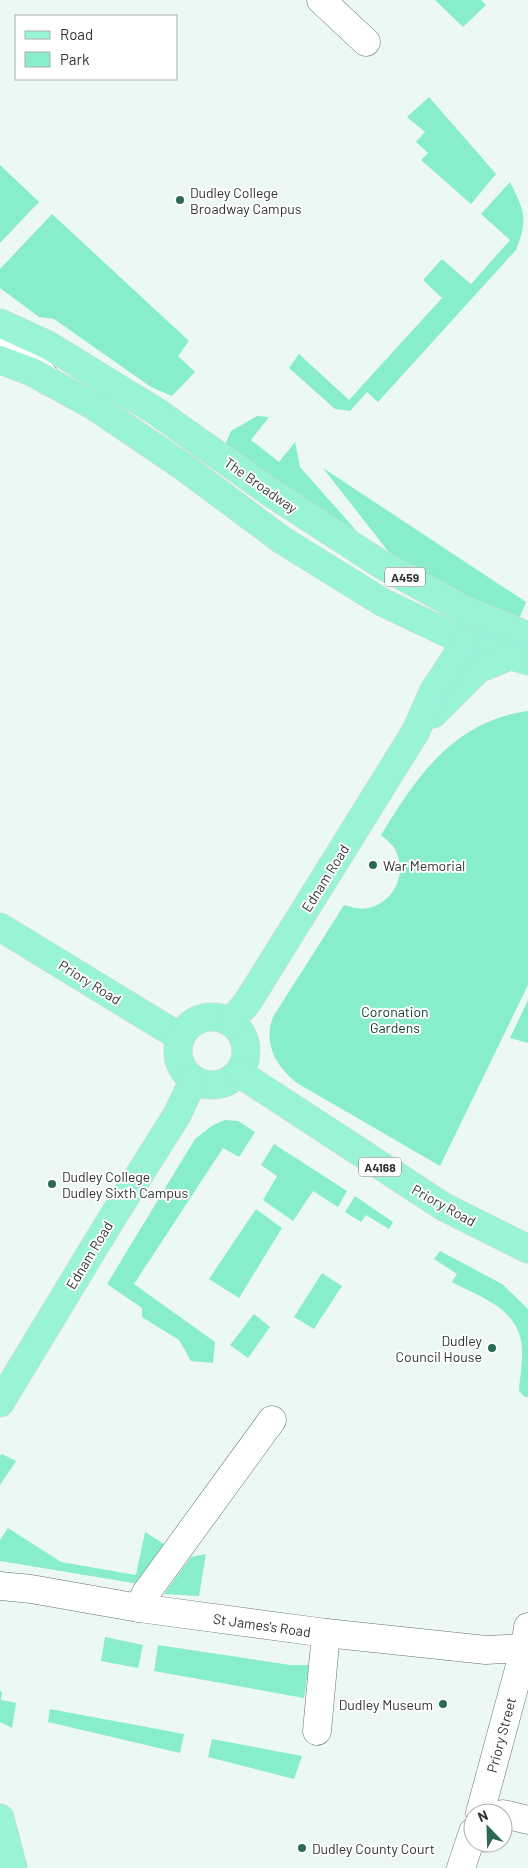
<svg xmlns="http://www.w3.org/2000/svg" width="528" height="1868" font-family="Barlow,sans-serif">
  <rect width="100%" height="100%" fill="#ecf9f3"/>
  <g fill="#87edca">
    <path d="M435,0h46l5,5 -23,22z"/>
    <path d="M429,97l67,77 -25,30 -50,-44 7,-7 -12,-11 9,-10 -18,-15z"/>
    <path d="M0,165l39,37 -39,41z"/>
    <path d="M510,182c15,30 18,37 6,68l-138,152 -11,-10 -17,19 -15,-2 -46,-41 10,-14 50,46 93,-102 -19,-18 19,-21 29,25 39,-44 -29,-26z"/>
    <path d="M52,214l137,127 -11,15 17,16 -23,24 -21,-9 -97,-68 -15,-2 -39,-29v-19z"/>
    <path d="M257,416l12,1 -18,23 28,22 16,-20 5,25 61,69 -58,-35 -78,-56 6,-14z"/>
    <path d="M323,468l203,134 -7,17 -44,-17 -80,-42z"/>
    <path d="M528,711v274l-88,181 -143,-83c-21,-17 -34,-39 -24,-66l71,-112c8,2 16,5 24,3 26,-6 40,-34 27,-59 -3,-5 -9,-9 -14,-14 36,-59 73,-114 147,-124z"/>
    <path d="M528,1000v43l-18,-5z"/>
    <path d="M225,1120l13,1 17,11 -16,25 -16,-9 -89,136 81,58 -2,21 -22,-2 -12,-21 -37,-23v-9l-35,-24 88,-145 18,-14z"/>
    <path d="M274,1144l73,47 -9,16 -25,-16 -20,30 -30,-21 14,-24 -16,-11z"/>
    <path d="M355,1196l38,26 -4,7 -23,-14 -5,7 -16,-10z"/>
    <path d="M256,1209l26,19 -43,70 -30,-19z"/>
    <path d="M440,1251l62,33 26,25v88h-3l-6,-6c1,-17 6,-38 1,-55 -9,-30 -42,-40 -68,-54l5,-8 -23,-15z"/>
    <path d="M322,1273l20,13 -28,43 -20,-12z"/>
    <path d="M254,1314l16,13 -22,31 -18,-13z"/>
    <path d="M2,1454l14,7 -16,24v-29z"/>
    <path d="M8,1528l53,34 75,13 9,-43 22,14 -28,38 -139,-23v-21z"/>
    <path d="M206,1554l-7,42 -35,-2 27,-37z"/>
    <path d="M105,1637l38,8 -5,23 -37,-7z"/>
    <path d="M158,1645l132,20h19l-5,33 -150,-27z"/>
    <path d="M0,1691l2,1 -1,8 15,3 -4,25 -12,-6z"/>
    <path d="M50,1709l134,25 -4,19 -132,-31z"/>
    <path d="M212,1739l90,17 -8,23 -86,-22z"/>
  </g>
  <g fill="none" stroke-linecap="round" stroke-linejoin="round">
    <defs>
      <g id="minor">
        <path d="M321,0l45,42"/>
        <path d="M0,341l23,9 25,31"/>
        <path d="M0,1586l31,3 108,19 187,25 160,17 42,-2"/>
        <path d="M139,1608l7,-15 126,-173"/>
        <path d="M317,1731l9,-98"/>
        <path d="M480,1813l45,-166 3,-20"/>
        <path d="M503,1814l25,6"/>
        <path d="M461,1868l12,-36"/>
      </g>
      <g id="major">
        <path d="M0,323l48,22 109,67 114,81 111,72 84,46 62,25"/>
        <path d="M0,360l32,12 62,34 90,61 98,73 100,62 84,40 62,19"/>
        <path d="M433,714l45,-45 32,-13"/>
        <path d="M0,927l180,110"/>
        <circle cx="212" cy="1051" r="34"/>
        <path d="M230,1022l17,-19 169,-272 17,-39 33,-50"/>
        <path d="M239,1073l205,134 84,42"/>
        <path d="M0,1403l112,-185 65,-103 16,-34"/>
        <path d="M0,1818l13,50"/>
      </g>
    </defs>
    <use href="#minor" stroke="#66716d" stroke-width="29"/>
    <use href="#major" stroke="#d6d7d6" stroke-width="29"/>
    <use href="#minor" stroke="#fff" stroke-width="28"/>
    <use href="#major" stroke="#98f3d7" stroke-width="28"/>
  </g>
  <g fill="#2b6955" stroke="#fff" stroke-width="2">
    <circle cx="180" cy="200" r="5"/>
    <circle cx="373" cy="865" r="5"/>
    <circle cx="52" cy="1184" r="5"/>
    <circle cx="492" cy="1348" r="5"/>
    <circle cx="443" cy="1704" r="5"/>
    <circle cx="302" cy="1848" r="5"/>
  </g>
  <g text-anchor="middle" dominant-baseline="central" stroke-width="4" stroke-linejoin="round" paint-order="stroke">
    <g fill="#fff" stroke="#6e7270" stroke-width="1">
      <rect x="385" y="567.5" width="40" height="19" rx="4"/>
      <rect x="359" y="1157.5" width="42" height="19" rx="4"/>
    </g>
    <g font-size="12" font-weight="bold" fill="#303533">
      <text x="405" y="577">A459</text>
      <text x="380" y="1167">A4168</text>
    </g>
    <g font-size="14" fill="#303533" stroke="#fff" text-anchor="start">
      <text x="190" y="192">Dudley College<tspan x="190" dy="16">Broadway Campus</tspan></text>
      <text x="383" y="865">War Memorial</text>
      <text x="62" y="1176">Dudley College<tspan x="62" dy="16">Dudley Sixth Campus</tspan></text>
      <text x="482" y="1340" text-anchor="end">Dudley<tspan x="482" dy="16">Council House</tspan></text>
      <text x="433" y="1704" text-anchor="end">Dudley Museum</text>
      <text x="312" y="1848">Dudley County Court</text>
    </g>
    <g font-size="14" fill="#303533" stroke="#fff">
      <text transform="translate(261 485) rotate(35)">The Broadway</text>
      <text transform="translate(325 878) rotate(-58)">Ednam Road</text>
      <text transform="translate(90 982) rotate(32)">Priory Road</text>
      <text transform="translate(444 1205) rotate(29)">Priory Road</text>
      <text transform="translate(89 1255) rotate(-59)">Ednam Road</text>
      <text transform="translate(262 1625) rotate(8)">St James's Road</text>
      <text transform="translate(501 1735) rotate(-75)">Priory Street</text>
    </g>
    <g font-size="14" fill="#0f4333" stroke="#fff">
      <text x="395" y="1011">Coronation<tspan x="395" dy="16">Gardens</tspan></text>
    </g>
  </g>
  <rect x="15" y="15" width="162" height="65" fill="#ffffff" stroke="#acaead"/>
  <rect x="25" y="31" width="25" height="8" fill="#98f3d7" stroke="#acaead"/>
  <text x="60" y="40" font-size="15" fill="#303533">Road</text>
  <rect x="25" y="52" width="25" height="15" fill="#87edca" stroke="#acaead"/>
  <text x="60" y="65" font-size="15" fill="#303533">Park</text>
  <g transform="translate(488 1828) rotate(337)"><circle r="24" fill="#ffffff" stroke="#acaead"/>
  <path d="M0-4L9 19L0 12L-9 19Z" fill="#2b6955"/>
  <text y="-8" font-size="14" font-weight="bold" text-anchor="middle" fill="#303533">N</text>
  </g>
</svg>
